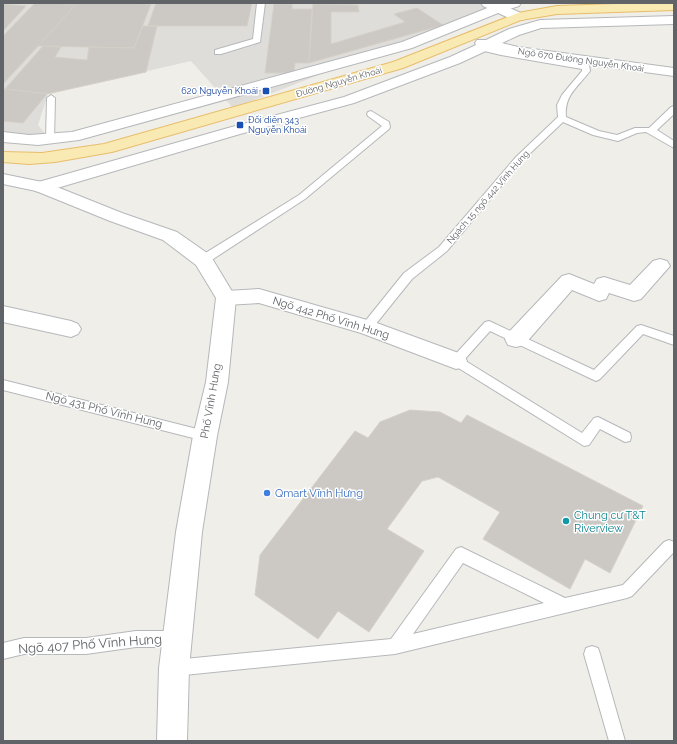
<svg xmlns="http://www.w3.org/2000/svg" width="677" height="744" font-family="Raleway,sans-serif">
  <rect width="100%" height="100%" fill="#f0eee8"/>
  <path fill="#dfddda" d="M3,3h495l-3,12 -93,28 -169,65 -42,-47 -143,33 -10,31 12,15 -47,-3z"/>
  <g fill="#ccc9c5" stroke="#d5d0c7">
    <path d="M35,3l42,1 -74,80v-48z"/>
    <path d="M77,3h44l30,1 -17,44 -96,-2z"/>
    <path d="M156,3h96l-5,23h-99z"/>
    <path d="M3,4l23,2 -23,25z"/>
    <path d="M274,4h18v5h20l-3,54h-14l-1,10h-29z"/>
    <path d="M313,4l45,1 1,7h-28v32l74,-22 -11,-8 23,-6 26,17 -134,38z"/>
    <path d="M143,26h14l-11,46 -99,22 -42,-5 38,-43 18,1 -6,10 32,3 2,-13 45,1z"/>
    <path d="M3,89h2l42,5 -24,29 -20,-2z"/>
    <path d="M410,410l30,2 21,11 6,-8 176,91 -33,67 -25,-14 -15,30 -87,-50 17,-27 -62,-35 -16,4 -35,48 37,22 -55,81 -31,-21 -20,28 -63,-44 5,-40 95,-124 13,7 12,-16z"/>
  </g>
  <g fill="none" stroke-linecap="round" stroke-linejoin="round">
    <defs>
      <g id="service">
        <path d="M257,3h8l-5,39 -39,12h-6v-4l38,-11z"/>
        <path d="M480,46l109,19 1,6c-12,16 -26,24 -24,46l33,14 18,4 18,-7h14l22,-21 3,-1v8l-17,16 17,11v7l-28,-16 -9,1 -19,8 -25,-6 -30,-13 -41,39 -75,90 -35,28 -41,51 -4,1 -4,-1 -2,-3 2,-3 41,-51 35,-26 77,-90 42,-40 -1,-12 5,-10 20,-24v-2l-81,-14 -21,-5z"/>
        <path d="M51,95l4,3 -1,42 -4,3 -4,-3 1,-42z"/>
        <path d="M371,111l18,11 1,5 -1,2 -84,70 -98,64h-8l-1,-3 1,-3 100,-62 83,-69 -14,-10 -1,-2 1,-2z"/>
        <path d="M489,321l105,49 43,-44 4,-1 33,11v9l-31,-11 -43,45 -4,2 -106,-50 -26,29 118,73 12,-15 4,-1 32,16 1,4 -1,4 -5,1 -25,-13 -11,16 -5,1 -132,-82 -2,-3 2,-3 33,-36z"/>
        <path d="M3,380l202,51 5,1 1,4 -1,4 -5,1 -202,-51z"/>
        <path d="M669,540l5,2v10l-42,44 -5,2 -232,56 -221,22 -6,-2 -2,-6 2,-6 6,-2 217,-21 65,-90 5,-2 104,51 58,-13 41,-43zM463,563l81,40 -131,31z"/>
        <path d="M136,631h41l5,3 3,5 -3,5 -5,3h-41l-50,7h-62l-21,5v-16l21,-5h62z"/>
        <path d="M592,646l6,2 2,6 25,87h-16l-25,-87 2,-6z"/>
      </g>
      <g id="minor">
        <path d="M500,3h21l-2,3 -16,5 -91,37 -333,92 -41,5 -35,-3v-10l26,3 43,-3 330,-90z"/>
        <path d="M674,16v8l-133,4 -22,7 -17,8 16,4 156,21v8l-156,-21 -28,-6 -30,14 -106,40 -114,31 -193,57 -6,1 -6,-1 -3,-4 3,-4 193,-55 116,-31 106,-40 26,-12 -1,-2 2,-3h9l23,-11 31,-9z"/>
        <path d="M660,259l7,2 3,5 -29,33 -7,2 -25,-8 -3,6 -7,2 -27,-11 -48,55 -8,2 -8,-2 -3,-6 3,-6 54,-57 7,-2 25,10 3,-5 7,-2 26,8 23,-24z"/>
        <path d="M259,289l115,33 90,33 3,6 -3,6 -8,2 -95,-36 -102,-30 -33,2 -7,-2 -3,-5 3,-5 7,-2z"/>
        <path d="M3,306l68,15 7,3 3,5 -3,5 -7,3 -68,-15z"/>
      </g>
      <path id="tertiary" d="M481,3h18l24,11 2,3 -2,3h-10l-30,-14z"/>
      <path id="secondary" d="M3,174l44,9 75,30 55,19 33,23 26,43 -8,84 -11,54 -15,96 -13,136 -2,73h-30l2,-73 17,-136 17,-96 13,-54 10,-84 -20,-33 -33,-25 -53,-19 -74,-30 -33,-7z"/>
      <path id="primary" d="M645,3h29v7l-117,4 -36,6 -118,48 -291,84 -57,10 -26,2 -26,-2v-10l39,1 62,-9 289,-82 125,-49 39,-7z"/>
    </defs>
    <use href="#service" stroke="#b5b8bb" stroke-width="2"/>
    <use href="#minor" stroke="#b5b8bb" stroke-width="2"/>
    <use href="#tertiary" stroke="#b5b8bb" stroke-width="2"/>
    <use href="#secondary" stroke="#b4b7bb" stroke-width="2"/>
    <use href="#primary" stroke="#e8bd6a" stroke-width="2"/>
    <use href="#service" fill="#fff" fill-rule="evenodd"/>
    <use href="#minor" fill="#fff" fill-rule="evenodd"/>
    <use href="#tertiary" fill="#fff" fill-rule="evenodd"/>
    <use href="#secondary" fill="#fff" fill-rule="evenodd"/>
    <use href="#primary" fill="#f9eab4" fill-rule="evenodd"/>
  </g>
  <g fill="#1a4fb4" stroke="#fff" stroke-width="1.5">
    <rect x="262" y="87" width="8" height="8" rx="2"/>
    <rect x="236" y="121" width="8" height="8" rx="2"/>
  </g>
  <circle fill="#3f7fe0" stroke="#fff" stroke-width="1.5" cx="267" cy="493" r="4"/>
  <circle fill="#0f9aa8" stroke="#fff" stroke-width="1.5" cx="566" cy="521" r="4"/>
  <g text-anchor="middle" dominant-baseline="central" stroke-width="3" stroke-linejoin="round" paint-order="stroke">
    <g font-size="9" fill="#606367" stroke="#fff">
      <text transform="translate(581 60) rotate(8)">Ngõ 670 Đường Nguyễn Khoái</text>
      <text transform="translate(339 82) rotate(-16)">Đường Nguyễn Khoái</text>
      <text transform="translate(488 197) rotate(-49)">Ngách 15 ngõ 442 Vĩnh Hưng</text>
    </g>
    <g font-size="9" fill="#164399" stroke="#fff" text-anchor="end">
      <text x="258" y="91">620 Nguyễn Khoái</text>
      <text x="248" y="120" text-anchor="start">Đối diện 343<tspan x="248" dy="10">Nguyễn Khoái</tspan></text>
    </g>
    <g font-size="11" fill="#606367" stroke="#fff">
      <text transform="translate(331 318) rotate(17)">Ngõ 442 Phố Vĩnh Hưng</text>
      <text transform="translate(211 401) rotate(-80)">Phố Vĩnh Hưng</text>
      <text transform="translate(104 410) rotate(14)">Ngõ 431 Phố Vĩnh Hưng</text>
    </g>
    <g font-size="11" fill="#366cbe" stroke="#fff" text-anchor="start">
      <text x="275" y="493">Qmart Vĩnh Hưng</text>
    </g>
    <g font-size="11" fill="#0d838f" stroke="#fff" text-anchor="start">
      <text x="574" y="515">Chung cư T&amp;T<tspan x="574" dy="13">Riverview</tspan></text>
    </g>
    <g font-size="13" fill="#606367" stroke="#fff">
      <text transform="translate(90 644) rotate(-4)">Ngõ 407 Phố Vĩnh Hưng</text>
    </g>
  </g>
  <rect width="677" height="744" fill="none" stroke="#606367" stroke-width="8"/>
</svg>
